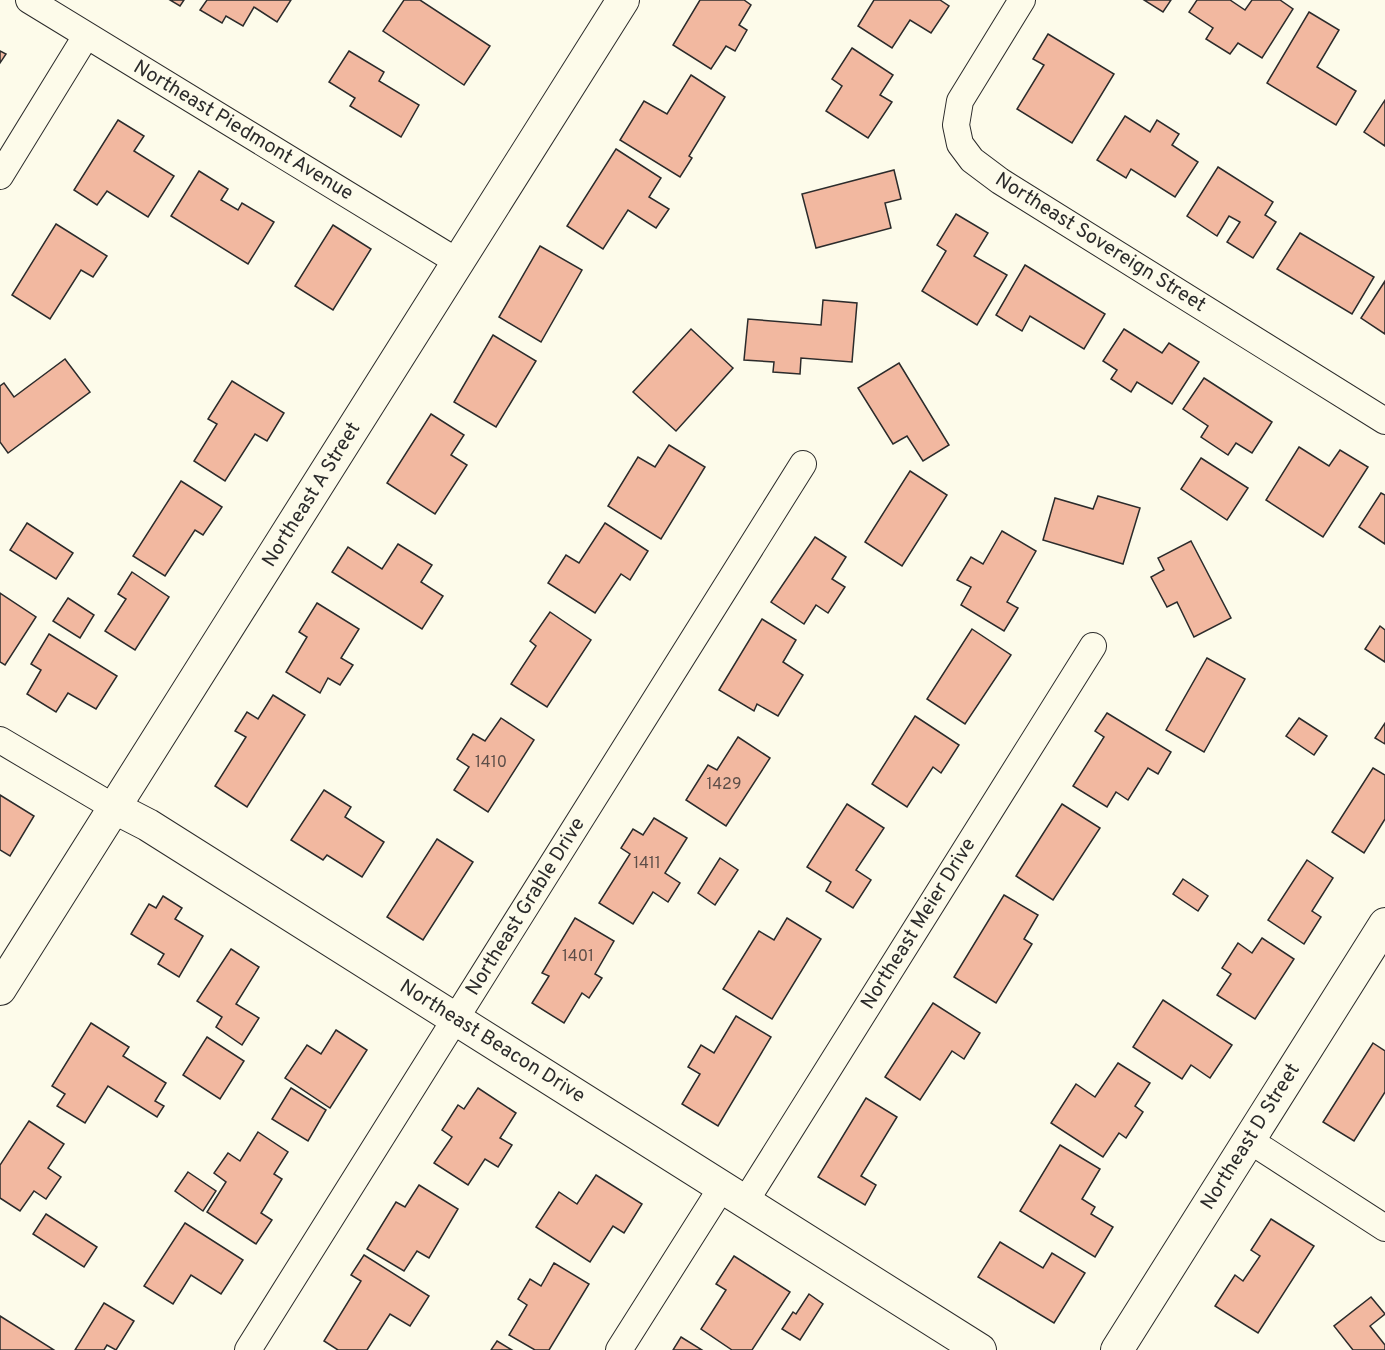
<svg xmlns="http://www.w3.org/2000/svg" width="1385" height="1350" font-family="Overpass,sans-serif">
  <rect width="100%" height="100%" fill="#fdfbea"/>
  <g fill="#f2b8a0" stroke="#2b2b2b" stroke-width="1.5">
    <path d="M170,0h14l-4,6z"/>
    <path d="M207,0h84l-14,22 -23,-15 -11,19 -17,-10 -4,7 -22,-13z"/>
    <path d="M404,0h16l70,46 -26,39 -81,-54z"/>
    <path d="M700,0h44l7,5 -12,20 8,5 -12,21 -9,-5 -15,23 -38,-24z"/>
    <path d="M874,0h66l9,6 -18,27 -21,-13 -18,28 -34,-22z"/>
    <path d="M1144,0h27l-8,12z"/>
    <path d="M1197,0h33l15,10 7,-10h28l13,9 -31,49 -24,-15 -8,11 -24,-15 7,-11 -24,-16z"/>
    <path d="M1309,12l30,18 -22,37 39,24 -20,34 -69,-42z"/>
    <path d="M1048,34l66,40 -42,69 -55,-34 27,-44 -11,-6z"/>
    <path d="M852,48l41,27 -13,20 12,7 -24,36 -42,-27 16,-25 -10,-7z"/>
    <path d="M0,51l6,3 -6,9z"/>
    <path d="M349,51l35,21 -5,9 40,24 -18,32 -51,-31 5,-8 -26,-16z"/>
    <path d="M691,75l34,22 -36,59 3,2 -12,19 -60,-37 24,-39 23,13z"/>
    <path d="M1385,100v46l-21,-14z"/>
    <path d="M1125,116l25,16 7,-12 22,14 -7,11 26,17 -23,35 -44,-28 -5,9 -29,-18z"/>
    <path d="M118,120l26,16 -10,15 40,25 -26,41 -41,-26 -10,14 -23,-15z"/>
    <path d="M616,149l45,29 -12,19 20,12 -13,19 -28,-18 -25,39 -36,-23z"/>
    <path d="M1218,167l55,35 -8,13 11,7 -23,36 -26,-16 13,-20 -11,-6 -12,20 -30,-20z"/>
    <path d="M894,170l7,29 -16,4 6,25 -75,20 -14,-54z"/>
    <path d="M199,171l29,18 -7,11 17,10 4,-7 32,19 -26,42 -77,-48z"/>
    <path d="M956,214l32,19 -14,23 33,19 -30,50 -55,-34 24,-40 -9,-6z"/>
    <path d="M56,224l51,32 -14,21 -12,-7 -31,49 -38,-24z"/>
    <path d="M333,225l38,24 -38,61 -38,-24z"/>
    <path d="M1300,233l74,44 -22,37 -75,-45z"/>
    <path d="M540,246l42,24 -41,72 -42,-25z"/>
    <path d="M1025,265l80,49 -21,35 -54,-33 -8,15 -26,-16z"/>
    <path d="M1385,281v53l-24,-16z"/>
    <path d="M823,300l34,3 -5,59 -51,-4 -1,16 -27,-2 1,-10 -30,-2 4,-41 73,6z"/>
    <path d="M691,329l42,39 -57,63 -43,-39z"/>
    <path d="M1124,329l38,24 7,-10 30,19 -27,42 -35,-22 -6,10 -20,-13 6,-9 -14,-9z"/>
    <path d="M493,335l43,26 -40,66 -42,-25z"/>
    <path d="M65,359l25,33 -82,61 -8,-11v-56l4,-3 10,14z"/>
    <path d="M899,363l50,82 -26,16 -16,-25 -14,8 -35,-56z"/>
    <path d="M1204,378l68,44 -20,31 -16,-10 -8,12 -27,-18 7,-11 -25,-17z"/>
    <path d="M232,381l52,32 -17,28 -12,-7 -30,47 -31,-20 23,-37 -9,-5z"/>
    <path d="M431,414l33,21 -13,20 16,10 -32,49 -48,-31z"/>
    <path d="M669,445l36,22 -44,72 -53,-33 30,-49 17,10z"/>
    <path d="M1299,447l30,19 11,-16 28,17 -45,70 -57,-37z"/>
    <path d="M1201,458l47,30 -21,32 -46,-31z"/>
    <path d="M910,471l37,24 -45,71 -37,-24z"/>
    <path d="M181,481l41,26 -19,28 -8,-5 -30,46 -32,-20z"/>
    <path d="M1381,493l4,2v49l-26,-17z"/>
    <path d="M1098,496l42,12 -17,56 -80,-24 12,-42 38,11z"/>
    <path d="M27,523l46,30 -17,26 -46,-29z"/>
    <path d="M605,523l43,28 -18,29 -9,-6 -26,39 -47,-30 18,-28 13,8z"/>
    <path d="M1002,531l34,20 -29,51 11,6 -14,23 -43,-26 10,-18 -14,-7 14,-23 12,7z"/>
    <path d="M815,537l31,20 -14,22 13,8 -17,26 -12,-8 -12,19 -33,-22z"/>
    <path d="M1191,541l40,77 -37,19 -17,-35 -10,5 -16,-30 13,-7 -6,-12z"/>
    <path d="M398,544l34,21 -11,17 22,14 -21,33 -90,-57 16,-25 34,22z"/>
    <path d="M132,572l37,25 -34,53 -30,-19 21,-32 -8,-5z"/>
    <path d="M0,593l36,24 -31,48 -5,-3z"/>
    <path d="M68,598l26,17 -14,23 -27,-17z"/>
    <path d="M317,603l42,26 -18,29 12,7 -13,20 -12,-7 -8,15 -34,-21 21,-35 -8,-5z"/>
    <path d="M550,612l41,28 -44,67 -36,-23 25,-38 -6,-5z"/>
    <path d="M762,619l34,21 -13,22 20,13 -25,41 -21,-12 -3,7 -35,-21z"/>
    <path d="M1380,626l5,4v32l-20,-13z"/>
    <path d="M972,629l39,26 -46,69 -38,-25z"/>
    <path d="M49,634l68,42 -21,33 -28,-16 -12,19 -29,-18 14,-24 -10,-6z"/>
    <path d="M1207,658l38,21 -41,73 -38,-22z"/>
    <path d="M273,695l32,20 -58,92 -32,-21 31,-49 -11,-6 12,-19 11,7z"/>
    <path d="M1107,713l64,39 -13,22 -10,-6 -20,32 -12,-8 -9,15 -34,-21 31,-49 -9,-6z"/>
    <path d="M915,716l44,29 -18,28 -8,-6 -26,40 -35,-23z"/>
    <path d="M501,718l33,22 -46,72 -34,-22 15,-23 -12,-8 16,-25 12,7z"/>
    <path d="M1299,718l28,18 -13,19 -28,-19z"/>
    <path d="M1385,723v21l-10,-6z"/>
    <path d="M738,737l32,21 -44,68 -40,-26 22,-35 9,5z"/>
    <path d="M1373,768l12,7v44l-21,34 -32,-21z"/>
    <path d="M324,790l27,17 -6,10 39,25 -22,35 -35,-22 -4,5 -32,-20z"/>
    <path d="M0,795l34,21 -24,40 -10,-6z"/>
    <path d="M847,804l37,24 -28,42 15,10 -18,28 -27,-17 5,-9 -24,-15z"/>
    <path d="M1062,804l38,24 -47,72 -37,-24z"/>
    <path d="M654,818l33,20 -22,35 15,10 -12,19 -15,-10 -20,32 -34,-21 31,-49 -9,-6 12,-19 10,6z"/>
    <path d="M437,839l36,23 -50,78 -36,-23z"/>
    <path d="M720,858l18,12 -23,35 -17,-12z"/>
    <path d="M1307,860l26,18 -21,33 9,6 -17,27 -36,-24z"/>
    <path d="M1183,879l25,17 -10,15 -25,-17z"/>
    <path d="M1004,895l34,20 -14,24 8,5 -36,59 -42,-26z"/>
    <path d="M163,896l19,12 -7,11 28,17 -24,41 -21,-13 6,-10 -33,-20 18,-30 7,4z"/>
    <path d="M575,918l39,23 -19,33 7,4 -13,20 -7,-5 -18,30 -32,-20 17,-27 -7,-3z"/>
    <path d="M787,918l34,21 -49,80 -49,-30 36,-58 15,9z"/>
    <path d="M1262,938l32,21 -39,60 -38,-24 14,-21 -9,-6 16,-25 14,10z"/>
    <path d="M231,949l28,18 -23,37 23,14 -17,27 -26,-18 6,-10 -25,-16z"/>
    <path d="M1163,1000l69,45 -22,33 -19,-13 -9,14 -49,-32z"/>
    <path d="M933,1003l47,30 -16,26 -12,-8 -32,49 -35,-23z"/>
    <path d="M736,1016l35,21 -53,89 -36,-22 18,-30 -12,-7 13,-22 13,8z"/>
    <path d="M91,1023l38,24 -6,9 43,27 -11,18 9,5 -7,11 -49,-31 -23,37 -28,-17 8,-12 -13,-8z"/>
    <path d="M336,1030l31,20 -37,58 -45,-30 22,-33 14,9z"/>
    <path d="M207,1037l37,24 -24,38 -37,-24z"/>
    <path d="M1373,1043l12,8v41l-31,49 -31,-19z"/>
    <path d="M1118,1063l32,20 -15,23 8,6 -17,26 -7,-5 -16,24 -52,-34 25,-39 19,13z"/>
    <path d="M291,1088l35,22 -18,31 -36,-22z"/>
    <path d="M478,1088l38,25 -16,25 12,7 -14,22 -13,-8 -17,26 -34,-22 18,-26 -10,-7 16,-25 6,4z"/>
    <path d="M866,1098l31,19 -36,59 15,9 -11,20 -47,-28z"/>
    <path d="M29,1121l35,23 -16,24 13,9 -15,22 -12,-8 -14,20 -20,-13v-33z"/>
    <path d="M258,1132l30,20 -14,22 8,5 -21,34 11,7 -16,24 -49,-32 19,-30 -12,-9 14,-20 12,8z"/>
    <path d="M1060,1145l40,24 -18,30 13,8 -4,7 22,13 -18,30 -75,-46z"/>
    <path d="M188,1172l28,19 -13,20 -28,-20z"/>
    <path d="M596,1175l46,29 -18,29 -11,-7 -23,36 -54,-35 23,-35 18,12z"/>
    <path d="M419,1185l39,24 -29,49 -12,-7 -13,20 -37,-22 29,-47 9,5z"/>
    <path d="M46,1214l51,33 -13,20 -51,-33z"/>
    <path d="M1271,1219l43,27 -56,87 -43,-27 20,-31 8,6 17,-25 -9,-6z"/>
    <path d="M185,1223l58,37 -22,34 -30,-19 -18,29 -29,-18z"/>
    <path d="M1000,1242l43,26 9,-15 33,20 -31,50 -76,-46z"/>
    <path d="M364,1255l65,41 -19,30 -20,-12 -23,36h-29l-14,-9 37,-60 -10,-6z"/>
    <path d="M734,1256l56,36 -38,58h-20l-31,-21 25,-39 -10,-6z"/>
    <path d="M554,1263l35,21 -40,66h-14l-26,-15 18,-30 -9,-6 12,-20 11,7z"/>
    <path d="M809,1294l14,10 -23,36 -18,-11 11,-17 3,2z"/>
    <path d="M1371,1297l14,17 -15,12 15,19v5h-32l-19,-24z"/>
    <path d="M104,1303l30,18 -18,29 -9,-5 -3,5h-29z"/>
    <path d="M0,1316l54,34h-54z"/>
    <path d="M681,1337l21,13h-29z"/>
    <path d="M497,1341l15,9h-21z"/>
  </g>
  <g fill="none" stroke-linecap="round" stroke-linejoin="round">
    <defs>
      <g id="minor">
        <path d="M29,0l429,262"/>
        <path d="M1022,0l-62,101 -4,24 4,19 12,16 28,21 385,240"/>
        <path d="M0,176l86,-140"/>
        <path d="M0,740l115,68"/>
        <path d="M1249,1140l136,88"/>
        <path d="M745,1202l348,-556"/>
        <path d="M248,1350l555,-886"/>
        <path d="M619,1350l103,-163"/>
      </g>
      <g id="tertiary">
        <path d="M115,808l33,17 832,525"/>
        <path d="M0,989l623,-989"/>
        <path d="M1117,1350l268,-426"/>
      </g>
    </defs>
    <use href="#minor" stroke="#2b2b2b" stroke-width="28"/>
    <use href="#tertiary" stroke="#2b2b2b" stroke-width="34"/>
    <use href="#minor" stroke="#fdfbea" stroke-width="26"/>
    <use href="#tertiary" stroke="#fdfbea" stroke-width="32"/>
  </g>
  <g text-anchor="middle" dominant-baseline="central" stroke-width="4.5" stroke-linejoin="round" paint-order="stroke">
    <g font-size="16" fill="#5d4e48">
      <text x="491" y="763">1410</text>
      <text x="724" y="785">1429</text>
      <text x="647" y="864">1411</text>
      <text x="578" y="957">1401</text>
    </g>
    <g font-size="20" fill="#2b2b2b" stroke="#fdfbea">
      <text transform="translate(243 131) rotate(31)">Northeast Piedmont Avenue</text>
      <text transform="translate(1100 243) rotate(32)">Northeast Sovereign Street</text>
      <text transform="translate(312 495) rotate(-58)">Northeast A Street</text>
      <text transform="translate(526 907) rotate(-58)">Northeast Grable Drive</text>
      <text transform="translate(919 924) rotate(-58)">Northeast Meier Drive</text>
      <text transform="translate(492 1042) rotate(32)">Northeast Beacon Drive</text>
      <text transform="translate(1251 1137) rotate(-58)">Northeast D Street</text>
    </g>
  </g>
</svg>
